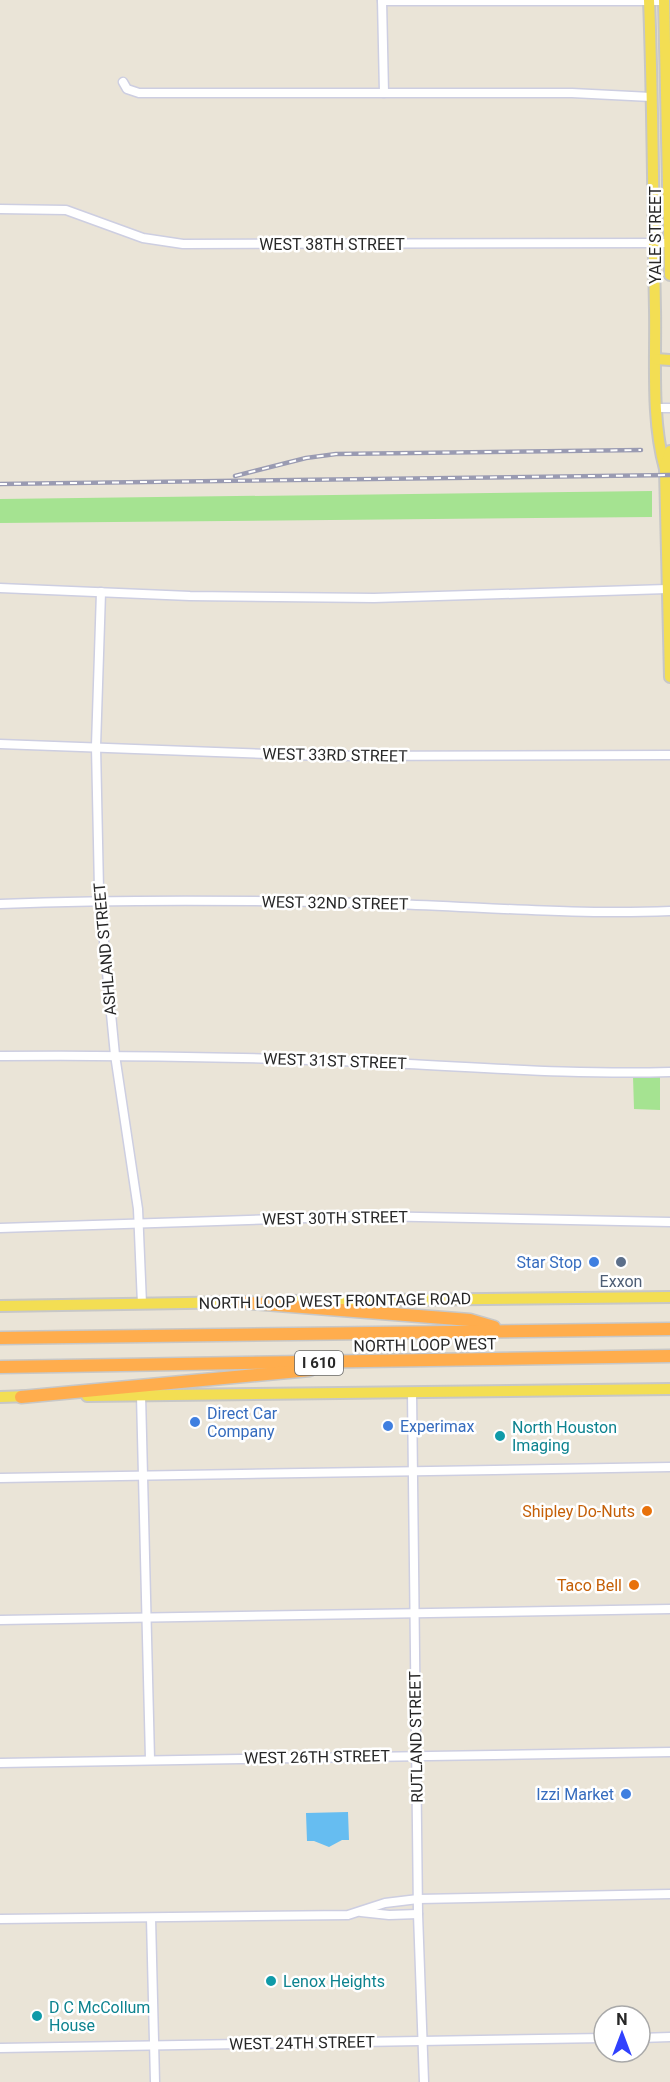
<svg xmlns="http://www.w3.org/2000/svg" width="670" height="2082" font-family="Roboto,sans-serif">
  <rect width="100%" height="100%" fill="#eae4d7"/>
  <g fill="#a5e391">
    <path d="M652,491v26l-652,6v-24z"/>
    <path d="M633,1076l27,1v33l-26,-1z"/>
  </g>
  <path fill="#66bdf1" d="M348,1812l1,28h-7l-13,7 -15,-6h-7l-1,-28z"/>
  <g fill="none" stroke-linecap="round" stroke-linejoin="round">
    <defs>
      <g id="minor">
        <path d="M382,0l2,93"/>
        <path d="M382,1h282"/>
        <path d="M123,82l4,7 12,4h433l79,4"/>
        <path d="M0,209l66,1 77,28 40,6 486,-1"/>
        <path d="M658,408h12"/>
        <path d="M0,588l190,8 184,2 293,-9"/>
        <path d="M101,592l-5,154 3,144 16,165 23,154 4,95"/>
        <path d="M0,744l322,12 348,-1"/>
        <path d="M0,904c131,-5 261,-4 392,0 93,3 185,11 278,7"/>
        <path d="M0,1056c122,-1 243,1 365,6 102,4 203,13 305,10"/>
        <path d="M0,1228l369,-12 301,6"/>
        <path d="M412,1392l6,522 6,168"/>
        <path d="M141,1395l9,364"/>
        <path d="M0,1478l670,-11"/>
        <path d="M0,1620l670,-11"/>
        <path d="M0,1763l670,-11"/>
        <path d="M361,1912l28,3 29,-1"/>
        <path d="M151,1918l4,164"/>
        <path d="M0,1919l348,-4 37,-12 33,-4 252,-5"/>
        <path d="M640,2038l30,-1"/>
        <path d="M0,2048l604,-10"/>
      </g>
      <g id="major">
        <path d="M649,0c4,103 4,206 6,310 1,51 -4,109 10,159l5,208"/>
        <path d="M664,0l6,275"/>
        <path d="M656,359l14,1"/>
        <path d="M665,468l5,-17"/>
        <path d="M289,1301l381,-4"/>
        <path d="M0,1306l247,-4"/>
        <path d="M87,1396l583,-7"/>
        <path d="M0,1397l30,-1"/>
      </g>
      <g id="highway">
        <path d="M238,1302l232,18 24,7"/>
        <path d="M0,1338l670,-9"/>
        <path d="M0,1367l670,-11"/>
        <path d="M21,1397l289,-27"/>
      </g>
    </defs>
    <use href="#minor" stroke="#cdcee1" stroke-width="11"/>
    <use href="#major" stroke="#c7c7c7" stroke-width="14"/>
    <use href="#highway" stroke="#c7c7c7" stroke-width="15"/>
    <use href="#minor" stroke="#fff" stroke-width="8"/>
    <use href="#major" stroke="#f3de53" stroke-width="10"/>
    <use href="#highway" stroke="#ffad4d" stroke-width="12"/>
    <defs>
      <g id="rail">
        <path d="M235,476l71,-18 30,-4 305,-4"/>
        <path d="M0,484l670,-9"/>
      </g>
    </defs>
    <use href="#rail" stroke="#9a9bb2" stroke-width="4.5"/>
    <use href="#rail" stroke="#fff" stroke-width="2" stroke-dasharray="7" stroke-linecap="butt"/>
  </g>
  <g fill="#3f7fe0" stroke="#fff" stroke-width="2">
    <circle cx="594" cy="1262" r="6"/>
    <circle cx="195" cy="1422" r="6"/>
    <circle cx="388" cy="1426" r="6"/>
    <circle cx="626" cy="1794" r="6"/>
  </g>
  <circle fill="#5c6f8a" stroke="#fff" stroke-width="2" cx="621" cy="1262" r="6"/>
  <g fill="#0f9aa8" stroke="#fff" stroke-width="2">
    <circle cx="500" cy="1436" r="6"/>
    <circle cx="271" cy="1981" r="6"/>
    <circle cx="37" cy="2016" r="6"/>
  </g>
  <g fill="#e8710a" stroke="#fff" stroke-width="2">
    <circle cx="647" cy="1511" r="6"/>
    <circle cx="634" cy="1585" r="6"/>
  </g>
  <g text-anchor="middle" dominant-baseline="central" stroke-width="5" stroke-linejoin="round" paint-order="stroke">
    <rect fill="#fff" stroke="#686868" stroke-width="1.5" x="295" y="1351" width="48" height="24" rx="4.5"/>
    <g font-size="15" font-weight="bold" fill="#272727">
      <text x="319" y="1363">I 610</text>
    </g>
    <g font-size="16" fill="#272727" stroke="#fff">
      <text transform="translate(655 235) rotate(-90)">YALE STREET</text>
      <text x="332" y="244">WEST 38TH STREET</text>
      <text transform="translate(335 755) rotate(1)">WEST 33RD STREET</text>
      <text transform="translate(335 903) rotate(1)">WEST 32ND STREET</text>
      <text transform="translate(105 949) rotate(-95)">ASHLAND STREET</text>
      <text transform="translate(335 1061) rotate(2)">WEST 31ST STREET</text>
      <text transform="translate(335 1218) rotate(-1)">WEST 30TH STREET</text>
      <text transform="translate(335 1301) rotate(-1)">NORTH LOOP WEST FRONTAGE ROAD</text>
      <text transform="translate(425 1345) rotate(-1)">NORTH LOOP WEST</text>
      <text transform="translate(416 1737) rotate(-91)">RUTLAND STREET</text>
      <text transform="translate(317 1757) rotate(-1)">WEST 26TH STREET</text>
      <text transform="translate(302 2043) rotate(-1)">WEST 24TH STREET</text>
    </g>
    <g font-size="16" fill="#366cbe" stroke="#fff" text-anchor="end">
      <text x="582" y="1262">Star Stop</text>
      <text x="207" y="1413" text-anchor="start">Direct Car<tspan x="207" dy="18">Company</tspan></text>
      <text x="400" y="1426" text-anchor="start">Experimax</text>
      <text x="614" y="1794">Izzi Market</text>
    </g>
    <g font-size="16" fill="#4e5e75" stroke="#fff">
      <text x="621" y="1281">Exxon</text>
    </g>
    <g font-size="16" fill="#0d838f" stroke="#fff" text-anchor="start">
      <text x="512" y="1427">North Houston<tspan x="512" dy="18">Imaging</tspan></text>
      <text x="283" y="1981">Lenox Heights</text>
      <text x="49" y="2007">D C McCollum<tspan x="49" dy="18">House</tspan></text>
    </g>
    <g font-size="16" fill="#c56008" stroke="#fff" text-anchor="end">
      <text x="635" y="1511">Shipley Do-Nuts</text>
      <text x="622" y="1585">Taco Bell</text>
    </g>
  </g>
  <g transform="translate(622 2034)"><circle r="28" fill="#ffffff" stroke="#a9a9a9" stroke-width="1.5"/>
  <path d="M0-4.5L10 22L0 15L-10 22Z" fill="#3041fe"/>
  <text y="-9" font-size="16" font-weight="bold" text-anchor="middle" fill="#272727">N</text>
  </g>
</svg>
